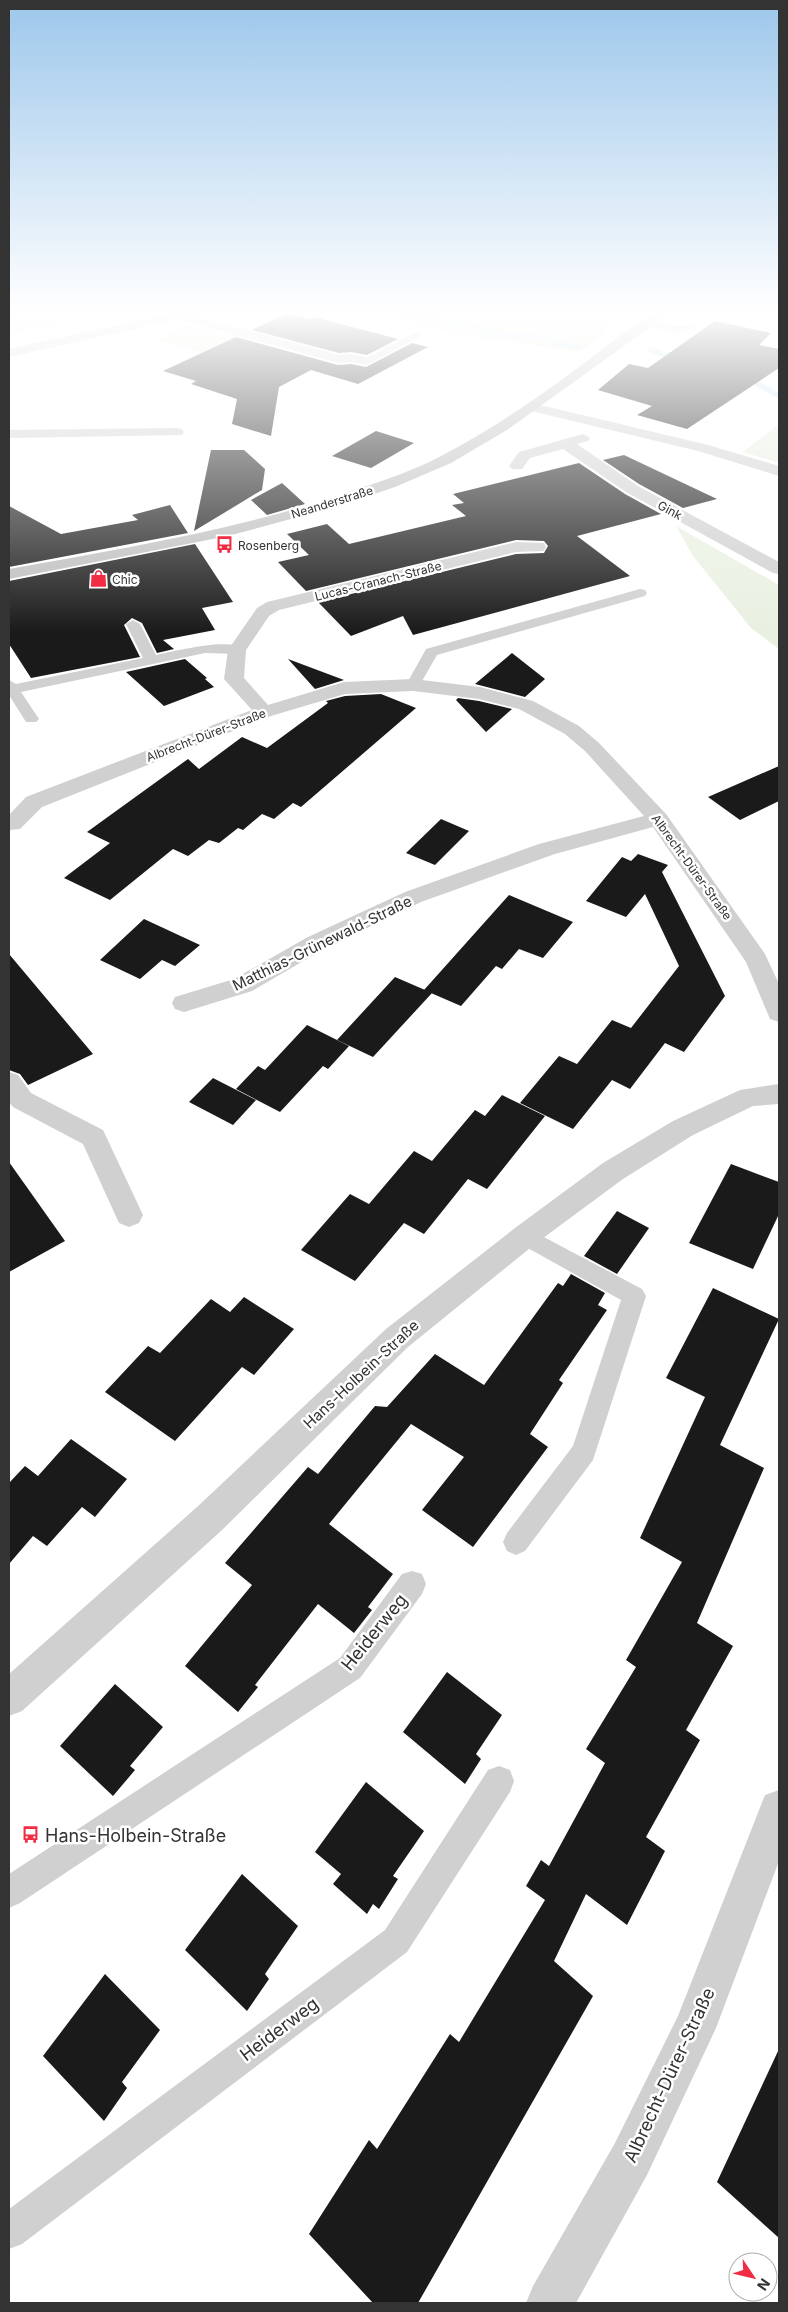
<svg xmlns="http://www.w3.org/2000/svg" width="788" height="2312" font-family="Inter,sans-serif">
  <rect width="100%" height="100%" fill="#fff"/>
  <g fill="#e9f0e1">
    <path d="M31,310h14l19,13 -55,12v-21z"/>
    <path d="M295,310h226l89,14 -8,11 -23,17 -123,-18 -88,-20 -59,-1z"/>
    <path d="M192,324l76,21 -35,16 -77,-21z"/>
    <path d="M779,424v39l-36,-11z"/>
    <path d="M676,526l103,59v64l-28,-21 -58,-72z"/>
  </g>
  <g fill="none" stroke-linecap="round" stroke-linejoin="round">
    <g stroke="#cce3f0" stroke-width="5.5">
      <path d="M372,310l98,15 32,9 33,2 21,8 26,2"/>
      <path d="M651,350l28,9"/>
      <path d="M742,379l16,5 21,12"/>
    </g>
  </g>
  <g fill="#1a1a1a">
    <path d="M288,313l23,6 3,-2 84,22 -31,16 -16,-3 -12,1 -87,-23z"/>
    <path d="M715,321l56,12 -12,12 20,4v19l-92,61 -50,-14 15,-9 -54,-16 31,-26 19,4z"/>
    <path d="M236,337l102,28 13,-1 15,3 46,-24 16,4 -70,37 -47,-14 -32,17 -8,49 -39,-12 5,-25 -46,-15 5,-3 -33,-10z"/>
    <path d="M376,431l38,12 -43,25 -39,-12z"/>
    <path d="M211,450h33l21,19 -3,21 -68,41z"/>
    <path d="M624,455l93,44 -34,9 -44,-24 -36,-24z"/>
    <path d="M579,463l46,31 36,20 -84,22 53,40 -217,59 -10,-19 -52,20 -33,-34 198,-48 28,-1 4,-7 -4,-5 -28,-1 -210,51 -28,-29 31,-7 -22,-21 40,-10 22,20 117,-28 -14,-11 12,-2 -11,-9z"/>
    <path d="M282,483l23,21 -38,11 -16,-15z"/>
    <path d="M170,505l18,28 -179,34v-61l52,28 77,-14 -6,-5z"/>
    <path d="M195,544l38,58 -31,6 13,22 -52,10 11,9 -17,4 -15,-30 -10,-5 -8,7 16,32 -109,21 -22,-34v-63z"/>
    <path d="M512,653l33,26 -20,18 -50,-13z"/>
    <path d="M185,659l22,19 -2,1 9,8 -50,19 -38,-34z"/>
    <path d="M288,659l56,21 -29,9z"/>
    <path d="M381,694l35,14 -115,99 -8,-4 -19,16 -12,-5 -19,16 -5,-2 -19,15 -10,-3 -21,16 -15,-7 -63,51 -46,-22 46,-35 -23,-11 101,-73 11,10 43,-32 25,11 61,-45 -2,-2 19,-5z"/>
    <path d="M458,698l21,3 33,8 -26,23 -30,-32z"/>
    <path d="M779,766v35l-39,19 -32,-23z"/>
    <path d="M441,819l28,12 -34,34 -29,-12z"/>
    <path d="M638,854l30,11 -6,7 63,124 -41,56 -19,-9 -35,46 -18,-9 -39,49 -53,-26 39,-47 18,8 35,-44 19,8 48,-62 -34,-72 -19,23 -40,-16 36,-44 9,4z"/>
    <path d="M509,895l64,27 -30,36 -24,-9 -17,20 -6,-3 -35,40 -37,-16z"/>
    <path d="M144,919l56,26 -25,21 -13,-6 -22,19 -40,-19z"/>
    <path d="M9,954l84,100 -65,31 -8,-11 -11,-4z"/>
    <path d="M395,977l37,16 -59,64 -36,-17z"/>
    <path d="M307,1025l42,21 -21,23 -5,-3 -43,46 -44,-23 22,-23 7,4z"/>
    <path d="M213,1078l43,22 -23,25 -44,-23z"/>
    <path d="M502,1095l43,21 -58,73 -19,-10 -44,55 -20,-11 -49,58 -54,-31 49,-56 19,10 45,-53 18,10 43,-51 10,6z"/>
    <path d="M9,1162l56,79 -56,31z"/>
    <path d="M731,1164l48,18v32l-26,55 -64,-26z"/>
    <path d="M617,1211l32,17 -32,46 -33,-18z"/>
    <path d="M571,1274l34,19 -7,12 9,5 -48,70 4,3 -33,51 18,13 -75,100 -51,-37 42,-53 -53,-33 -82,100 64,50 -25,33 4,3 -18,23 -36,-29 -63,81 3,2 -20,25 -53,-46 67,-81 -27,-22 83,-96 10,7 57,-68 12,1 48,-53 49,31 74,-102 5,3z"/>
    <path d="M713,1288l66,31 -59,126 44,23 -67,155 36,23 -47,84 14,10 -54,97 19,14 -38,74 -41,-31 -32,67 39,35 -175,307h-45l-64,-69 60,-94 8,9 73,-115 9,8 86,-142 -19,-14 15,-26 8,6 56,-103 -19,-14 50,-82 -10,-7 56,-98 -42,-24 65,-141 -39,-19z"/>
    <path d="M244,1297l50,32 -40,46 -12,-8 -67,74 -70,-49 43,-46 12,7 51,-54 19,13z"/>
    <path d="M71,1439l56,40 -32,38 -13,-10 -35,39 -14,-10 -24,28v-81l16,-17 13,10z"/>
    <path d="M447,1672l55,43 -26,39 5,5 -16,25 -62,-52z"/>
    <path d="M115,1684l48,43 -33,39 5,4 -22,26 -53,-50z"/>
    <path d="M366,1782l58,49 -31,45 5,3 -19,30 -6,-5 -6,10 -34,-30 8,-10 -26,-22z"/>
    <path d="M242,1874l56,52 -33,48 4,5 -22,32 -62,-61z"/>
    <path d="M105,1974l55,56 -38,52 5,6 -23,33 -61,-65z"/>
    <path d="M779,2049v189l-62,-56z"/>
  </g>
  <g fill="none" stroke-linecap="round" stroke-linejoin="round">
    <g fill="#d0d0d0" fill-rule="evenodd">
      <path d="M645,320l33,7 16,-3 5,3 -21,6 -36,-8v-4z"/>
      <path d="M415,332l4,1v4l-49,26 -4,1 -5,-3z"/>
      <path d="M640,589l5,1 2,3 -2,3 -208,59 -19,33h-10l-2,-3 20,-36z"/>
      <path d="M133,620l7,4 16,31c16,-3 78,-19 88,-5l-7,4 -32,-1 -184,39 18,27 -3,3h-10l-17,-27v-15l7,4 127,-26 -17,-34z"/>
      <path d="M525,1227l117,62 4,7 -53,164 -68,91 -9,4 -9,-4 -4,-9 4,-9 66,-87 48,-146 -104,-58 -3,-6 3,-6z"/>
      <path d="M412,1571l10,3 4,10 -4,10 -62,84 -340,225 -11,5v-34l331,-216 62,-84z"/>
      <path d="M499,1766l11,4 4,11 -4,11 -103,160 -385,292 -13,5v-40l376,-279 103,-160z"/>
    </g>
    <g fill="#d0d0d0" fill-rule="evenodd">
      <path d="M186,310h22l-2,3 -12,3 145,39 12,-1 20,4 2,3 -7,4 -15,-3 -12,1 -161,-44 -169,38v-8z"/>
      <path d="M532,403l176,42 71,21v10l-81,-25 -171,-41 -2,-3z"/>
      <path d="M177,428l5,1 2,3 -2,3 -173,3v-8z"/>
      <path d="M583,434l7,4 -2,3 -11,3 61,42 141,76v12l-6,-1 -147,-81 -63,-43 -33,9 -8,11h-10l-3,-3 10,-14z"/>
      <path d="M516,542l28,1 2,4 -2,4 -28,1 -237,58 -10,6 -23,34 -2,28 24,27 76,-23 69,-3 67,8 53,14 46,25 20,17 67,71 99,140 14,30v38l-9,-3 -24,-57 -93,-135 -98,27 -134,48 -97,47 -72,42 -68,21 -9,-3 -3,-6 3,-6 59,-18 74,-42 97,-45 134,-48 105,-28 -59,-65 -20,-17 -46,-25 -40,-10 -66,-8 -68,3 -74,22 -229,91 -22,22 -11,1v-15l17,-18 226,-87 -28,-31 4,-29 29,-42 10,-6z"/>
      <path d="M9,1072l9,3 13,18 72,37 40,85 -4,8 -10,4 -10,-4 -36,-79 -70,-37 -4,-5z"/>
      <path d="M779,1084v20l-26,2 -60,29 -70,44 -88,65 -127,103 -187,184 -199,180 -13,5v-42l188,-167 189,-178 129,-101 88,-65 70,-42 67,-31z"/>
      <path d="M779,1790v71l-63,167 -69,147 -71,128h-50l7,-17 82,-143 63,-127 87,-221z"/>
    </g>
    <path fill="#bdbdbd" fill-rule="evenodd" d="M659,310h15l-167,120 -56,33 -56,24 -53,18 -114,31 -219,43v-10c116,-21 234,-40 346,-79 30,-10 60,-20 88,-35 48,-25 93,-56 136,-88 27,-20 52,-41 80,-57z"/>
  </g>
  <linearGradient id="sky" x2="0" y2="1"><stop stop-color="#9dc7eb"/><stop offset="0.49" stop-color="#fff"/><stop offset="1" stop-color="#fff" stop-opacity="0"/></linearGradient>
  <rect width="788" height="633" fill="url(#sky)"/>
  <defs>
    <symbol id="bus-bare" viewBox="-9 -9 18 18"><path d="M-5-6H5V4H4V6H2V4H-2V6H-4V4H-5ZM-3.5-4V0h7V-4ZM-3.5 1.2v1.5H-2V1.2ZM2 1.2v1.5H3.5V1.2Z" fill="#f12d43" stroke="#fff" stroke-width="2.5" paint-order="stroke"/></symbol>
    <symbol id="shop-bare" viewBox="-9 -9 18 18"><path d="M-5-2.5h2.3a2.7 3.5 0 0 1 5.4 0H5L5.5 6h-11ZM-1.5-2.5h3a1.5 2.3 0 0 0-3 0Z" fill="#f12d43" stroke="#fff" stroke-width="2.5" paint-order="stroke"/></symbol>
  </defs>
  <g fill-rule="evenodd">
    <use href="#bus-bare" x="212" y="532" width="25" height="25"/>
    <use href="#shop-bare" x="86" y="566" width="25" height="25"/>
    <use href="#bus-bare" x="18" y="1822" width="25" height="25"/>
  </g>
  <g text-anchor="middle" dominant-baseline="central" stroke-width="5" stroke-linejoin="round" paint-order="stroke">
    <g font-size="12" fill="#333" stroke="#fff">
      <text transform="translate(332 502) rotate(-17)">Neanderstraße</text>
      <text transform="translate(670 510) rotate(28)">Gink</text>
      <text transform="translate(378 581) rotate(-14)">Lucas-Cranach-Straße</text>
      <text transform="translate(206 735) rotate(-21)">Albrecht-Dürer-Straße</text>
      <text transform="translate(692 867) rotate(54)">Albrecht-Dürer-Straße</text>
    </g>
    <g font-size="12" fill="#333" stroke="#fff" text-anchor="start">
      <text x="238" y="545">Rosenberg</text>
      <text x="112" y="579">Chic</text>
    </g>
    <g font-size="15" fill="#333" stroke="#fff">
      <text transform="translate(322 943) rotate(-26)">Matthias-Grünewald-Straße</text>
      <text transform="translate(361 1374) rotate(-43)">Hans-Holbein-Straße</text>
    </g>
    <g font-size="18" fill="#333" stroke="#fff">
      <text transform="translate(374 1632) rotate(-51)">Heiderweg</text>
      <text transform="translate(279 2029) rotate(-37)">Heiderweg</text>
      <text transform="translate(669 2075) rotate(-65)">Albrecht-Dürer-Straße</text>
    </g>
    <g font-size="18" fill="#333" stroke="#fff" text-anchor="start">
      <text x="45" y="1835">Hans-Holbein-Straße</text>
    </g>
  </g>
  <rect width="788" height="2312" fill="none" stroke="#333333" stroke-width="20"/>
  <g transform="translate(753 2277) rotate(125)"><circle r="24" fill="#ffffff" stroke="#adadad"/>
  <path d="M0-4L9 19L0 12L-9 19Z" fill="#f12d43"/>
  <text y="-8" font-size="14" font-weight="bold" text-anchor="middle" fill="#333333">N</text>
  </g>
</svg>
